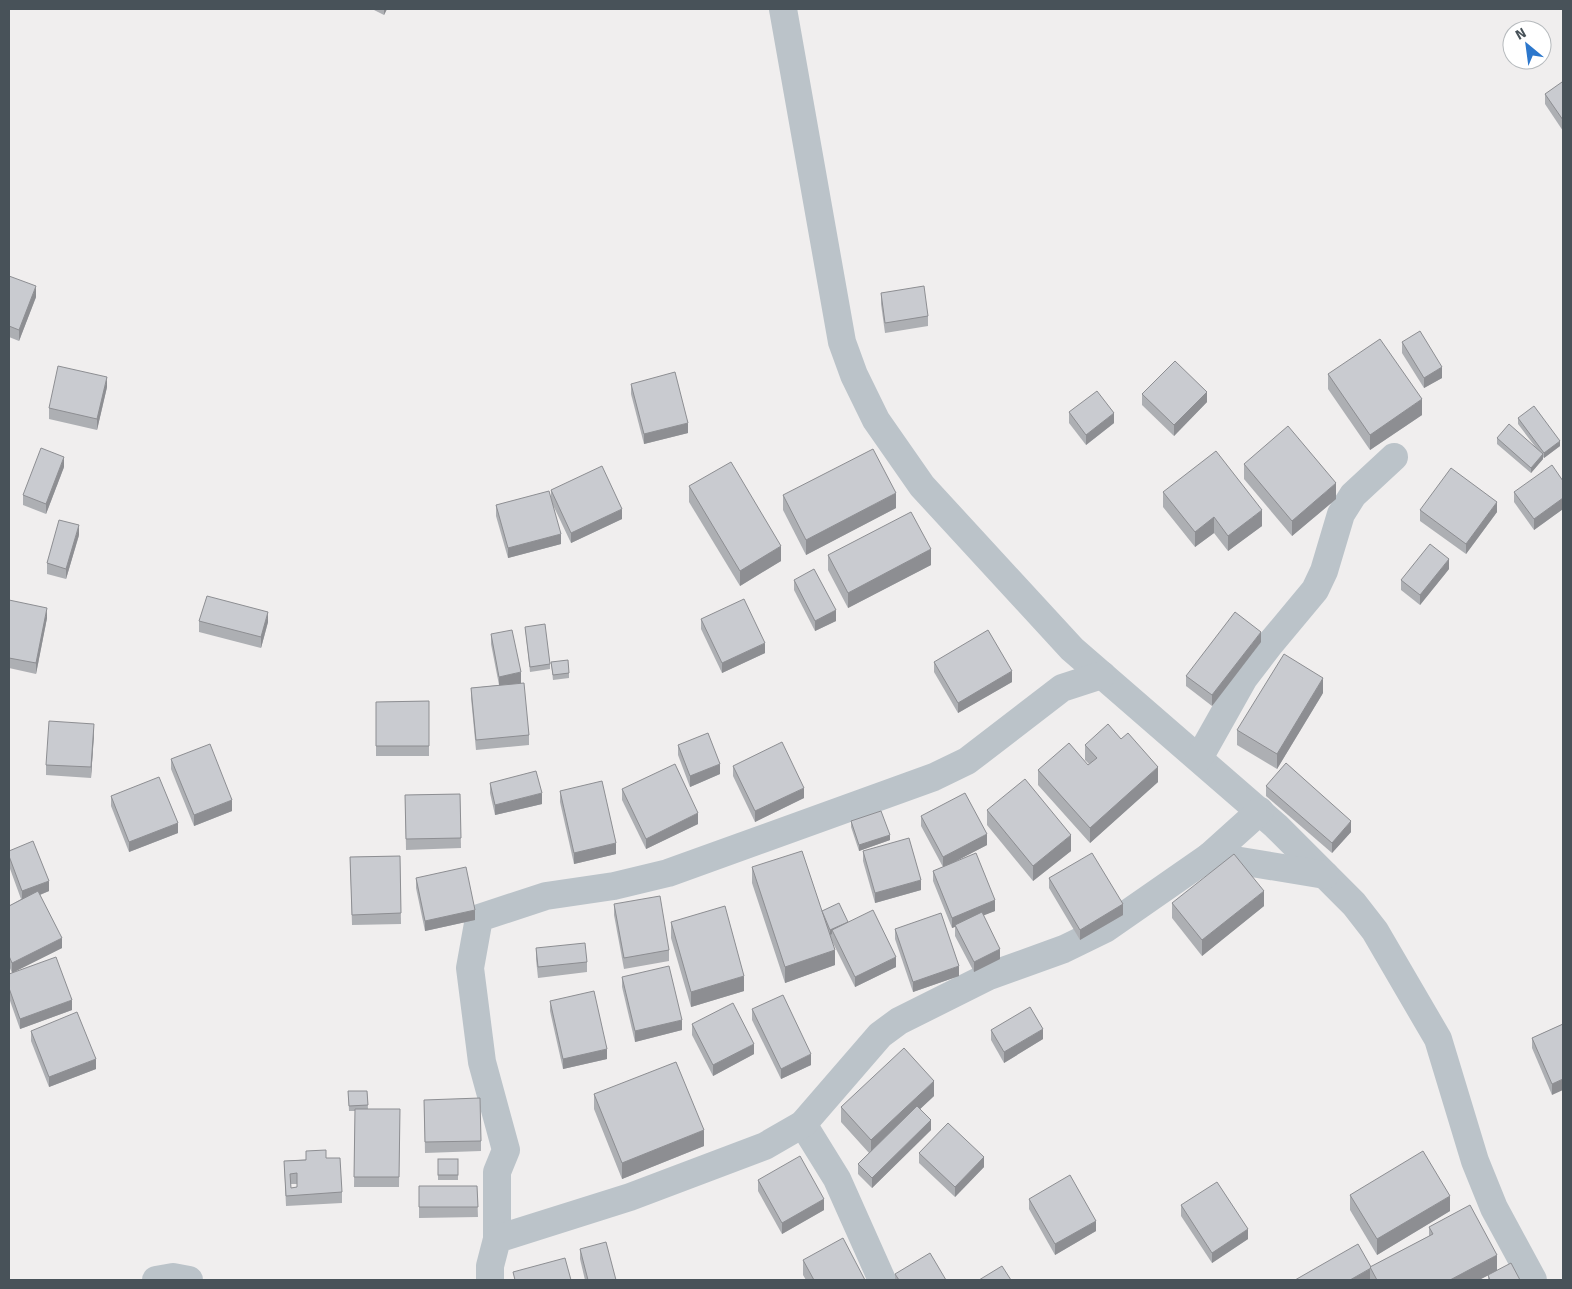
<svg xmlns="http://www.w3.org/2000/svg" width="1572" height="1289" font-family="Signika,sans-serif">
  <rect width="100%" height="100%" fill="#f0eeee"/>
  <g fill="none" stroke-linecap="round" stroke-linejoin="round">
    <g stroke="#bbc3c9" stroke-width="28">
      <path d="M783,9l59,333 12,33 22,45 46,66 150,163 204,177 78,78 21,27 63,108 37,122 19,47 39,72"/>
      <path d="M1199,758l45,-80 26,-34 45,-54 9,-19 17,-57 12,-19 41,-38"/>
      <path d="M1210,856l115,19"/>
      <path d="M803,1124l34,55 45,101"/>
      <path d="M497,1239v-67l9,-22 -24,-88 -12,-94 9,-50 67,-22 68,-10 54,-13 266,-96 33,-16 95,-73 40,-13"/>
      <path d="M156,1280l17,-3 16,3"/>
      <path d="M490,1280v-14l7,-27 133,-42 135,-51 38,-22 77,-89 19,-14 90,-45 75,-27 41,-20 105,-73 50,-45"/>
    </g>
  </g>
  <g fill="#adafb3" fill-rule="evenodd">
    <path d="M372,9h15l-3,6z"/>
    <path d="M1563,83v48l-18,-27v-10z"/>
    <path d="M9,276l27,21 -17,44 -10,-4z"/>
    <path d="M881,293l47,23v10l-43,7 -4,-29z"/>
    <path d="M1402,342l40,36 -18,10 -22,-35z"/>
    <path d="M1328,374l94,41 -52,35 -42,-61z"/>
    <path d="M631,384l57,49 -44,11 -13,-50z"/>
    <path d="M107,387l-10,43 -48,-11v-11z"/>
    <path d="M1142,394l65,8 -33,34 -32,-31z"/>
    <path d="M1069,412l45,11 -28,22 -17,-22z"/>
    <path d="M1518,418l42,28 -16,12 -1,-1v2l-12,14 -34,-29v-6l40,11 -19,-25z"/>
    <path d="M1244,464l92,35 -44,37 -48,-57z"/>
    <path d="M64,467l-18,47 -23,-9v-10z"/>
    <path d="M1563,481v28l-29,21 -20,-28v-10z"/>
    <path d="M689,486l92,75 -41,25 -51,-84z"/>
    <path d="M551,490l71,29 -51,24 -18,-38 8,39 -53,14 -12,-42v-11l55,-7z"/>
    <path d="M1163,492l99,34 -34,25 -14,-18 -19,14 -32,-40z"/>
    <path d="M783,495l113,13 -90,47 -23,-45z"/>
    <path d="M1420,510l77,2 -31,42 -46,-33z"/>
    <path d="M79,535l-13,44 -19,-5v-11z"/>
    <path d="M828,555l103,10 -83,43 -20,-38z"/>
    <path d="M1449,569l-29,36 -19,-15v-10z"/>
    <path d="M794,580l42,41 -21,10 -21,-41z"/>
    <path d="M9,600l38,18 -11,56 -27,-6z"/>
    <path d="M701,619l64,34 -43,20 -21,-44z"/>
    <path d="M199,621l69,1 -7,26 -62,-16z"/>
    <path d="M525,627l25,37v5l-20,3z"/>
    <path d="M491,634l30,49 8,52v10l-53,5 -5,-52v-10l28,-3 -8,-41z"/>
    <path d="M1261,642l-49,64 -26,-20v-10z"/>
    <path d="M551,662l18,11v5l-16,2z"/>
    <path d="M934,662l78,20 -54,31 -24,-41z"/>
    <path d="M1323,693l-46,76 -40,-24v-15z"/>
    <path d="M429,701v55h-53v-54z"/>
    <path d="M94,734l-3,44 -45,-3v-10z"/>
    <path d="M678,745l42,29 -30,13 -12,-32z"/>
    <path d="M1085,745l73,37 -68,61 -52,-58v-15l50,-5 1,-1 -4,-4z"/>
    <path d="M171,759l61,52 -38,15 -23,-57z"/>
    <path d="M733,766l71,32 -49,24 -22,-46z"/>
    <path d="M490,783l52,21 -47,11 -5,-22z"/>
    <path d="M1266,786l85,46 -19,21 -66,-57z"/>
    <path d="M622,789l76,35 -52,25 -24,-49z"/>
    <path d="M560,791l56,63 -42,10 -14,-62z"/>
    <path d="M460,794l1,54 -55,2 -1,-55z"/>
    <path d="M111,796l67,37 -49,19 -18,-46z"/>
    <path d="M987,810l84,41 -38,30 -46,-56z"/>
    <path d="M921,816l66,29 -37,19 45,47 -12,4 17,44 -26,13 -19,-36v-9l-3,1 -19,-47v-10l10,-4 -22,-41z"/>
    <path d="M851,821l39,19 -31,11 -8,-24z"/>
    <path d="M9,851l40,40 -9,4 22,53 -50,25 -3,-7v-60l12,-7 -12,-33z"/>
    <path d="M863,851l58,39 -46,13 -12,-42z"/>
    <path d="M400,856l1,68 -49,1 -2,-68z"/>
    <path d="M752,867l70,44 26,12 48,44 -41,20 -23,-46 3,24 -50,18 -33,-100z"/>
    <path d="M416,878l59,42 -50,11 -9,-43z"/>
    <path d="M1049,878l74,37 -43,25 -31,-52z"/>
    <path d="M1172,903l92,3 -62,50 -30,-38z"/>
    <path d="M614,904l55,46v11l-45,8 -10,-54z"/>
    <path d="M671,922l73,69 -53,16 -20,-69z"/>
    <path d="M895,929l64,47 -46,16 -18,-53z"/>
    <path d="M536,948l51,14v10l-49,6 -2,-19z"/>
    <path d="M9,974l63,36 -52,19 -11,-31z"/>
    <path d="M622,977l60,53 -47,12 -13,-55z"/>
    <path d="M550,1001l57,58 -44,10 -13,-58z"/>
    <path d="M752,1009l59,56 -30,14 -29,-59z"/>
    <path d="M692,1024l62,30 -41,22 -21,-41z"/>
    <path d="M1563,1024l-11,71 -20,-47v-10z"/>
    <path d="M991,1030l52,9 -39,24 -13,-23z"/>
    <path d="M31,1031l65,38 -47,18 -18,-46z"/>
    <path d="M348,1091h19l1,18h32l-1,78h-45l1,-76h-6z"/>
    <path d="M594,1094l110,52 -82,33 -28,-70z"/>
    <path d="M934,1096l-14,13 11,21 -59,58 -14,-14v-10l11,-11 -28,-31v-15z"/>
    <path d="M424,1100l57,41v10l-56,2z"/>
    <path d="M919,1153l65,14 -29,30 -36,-34z"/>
    <path d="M326,1158l16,34v11l-56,3 -2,-45zM291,1184h6v3l-6,1z"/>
    <rect x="438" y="1159" width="20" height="21"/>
    <path d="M758,1180l66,30 -42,24 -24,-43z"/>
    <path d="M419,1186h58l1,31 -59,1z"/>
    <path d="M1350,1195l100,16 -73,44 -27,-45z"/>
    <path d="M1029,1199l67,32 -41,24 -26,-46z"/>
    <path d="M1181,1205l67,34 -36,24 -31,-47z"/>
    <path d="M1429,1227l68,43 23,10h-32v-5l-9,5h-109v-1l-75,1 76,-13 58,-31z"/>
    <path d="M580,1249l36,31h-31l-5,-21z"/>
    <path d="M803,1260l62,20h-59l-3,-5z"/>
    <path d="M895,1274l51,6h-51z"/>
  </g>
  <g fill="#8d8e92">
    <path d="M384,9h3l-3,6z"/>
    <path d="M36,286v11l-17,44v-11z"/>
    <path d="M1442,367v11l-18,10v-10z"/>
    <path d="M107,377v10l-10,43v-11z"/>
    <path d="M1207,392v10l-33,34v-11z"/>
    <path d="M1422,399v16l-52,35v-15z"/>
    <path d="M1114,413v10l-28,22v-10z"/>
    <path d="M688,423v10l-44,11v-10z"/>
    <path d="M1560,441v5l-16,12v-5z"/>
    <path d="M1543,454v5l-12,14v-5z"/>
    <path d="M64,457v10l-18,47v-10z"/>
    <path d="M1336,483v16l-44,37v-15z"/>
    <path d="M896,493v15l-90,47v-15z"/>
    <path d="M1563,498v11l-29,21v-11z"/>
    <path d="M1497,502v10l-31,42v-10z"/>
    <path d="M622,509v10l-51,24v-10z"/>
    <path d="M1262,510v16l-34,25v-15z"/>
    <path d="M1214,517v16l-19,14v-15z"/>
    <path d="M79,525v10l-13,44v-10z"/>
    <path d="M561,534v10l-53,14v-10z"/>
    <path d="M781,546v15l-41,25v-15z"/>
    <path d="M931,549v16l-83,43v-15z"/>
    <path d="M1449,559v10l-29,36v-10z"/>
    <path d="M47,608v10l-11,56v-11z"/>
    <path d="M836,610v11l-21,10v-10z"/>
    <path d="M268,612v10l-7,26v-11z"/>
    <path d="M1261,632v10l-49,64v-11z"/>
    <path d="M765,643v10l-43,20v-10z"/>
    <path d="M1012,671v11l-54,31v-10z"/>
    <path d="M521,672v11l-22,4v-10z"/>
    <path d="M1323,678v15l-46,76v-15z"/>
    <path d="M94,724v10l-3,44v-11z"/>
    <path d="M720,764v10l-30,13v-11z"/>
    <path d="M1158,767v15l-68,61v-15z"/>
    <path d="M804,788v10l-49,24v-11z"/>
    <path d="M542,793v11l-47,11v-10z"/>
    <path d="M232,800v11l-38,15v-11z"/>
    <path d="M698,813v11l-52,25v-10z"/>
    <path d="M1351,821v11l-19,21v-10z"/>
    <path d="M178,823v10l-49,19v-10z"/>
    <path d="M987,834v11l-44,23v-11z"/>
    <path d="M890,835v5l-31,11v-6z"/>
    <path d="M1071,835v16l-38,30v-15z"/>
    <path d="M616,843v11l-42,10v-11z"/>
    <path d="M921,880v10l-46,13v-10z"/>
    <path d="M49,881v10l-27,11v-11z"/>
    <path d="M1264,891v15l-62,50v-16z"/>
    <path d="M995,900v11l-43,17v-10z"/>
    <path d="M1123,904v11l-43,25v-10z"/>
    <path d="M475,910v10l-50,11v-10z"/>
    <path d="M848,922v5l-16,3v4l-2,1v-5z"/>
    <path d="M62,938v10l-50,25v-10z"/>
    <path d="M1000,949v10l-26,13v-10z"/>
    <path d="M835,950v15l-50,18v-16z"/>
    <path d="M896,957v10l-41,20v-10z"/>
    <path d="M959,966v10l-46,16v-10z"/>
    <path d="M744,976v15l-53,16v-15z"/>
    <path d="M72,1000v10l-52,19v-10z"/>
    <path d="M682,1020v10l-47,12v-11z"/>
    <path d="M1043,1029v10l-39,24v-11z"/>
    <path d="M754,1044v10l-41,22v-11z"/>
    <path d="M607,1049v10l-44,10v-10z"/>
    <path d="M811,1054v11l-30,14v-10z"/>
    <path d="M96,1059v10l-47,18v-10z"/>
    <path d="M1563,1079v11l-11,5v-11z"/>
    <path d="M934,1081v15l-63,59v-15z"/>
    <path d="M931,1120v10l-59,58v-10z"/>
    <path d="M704,1130v16l-82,33v-16z"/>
    <path d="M984,1157v10l-29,30v-10z"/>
    <path d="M1450,1196v15l-73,44v-16z"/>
    <path d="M824,1199v11l-42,24v-11z"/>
    <path d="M1096,1221v10l-41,24v-11z"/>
    <path d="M1248,1229v10l-36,24v-10z"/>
    <path d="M1497,1255v16l-18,9h-29z"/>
    <path d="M1370,1269v10l-2,1h-18z"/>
  </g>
  <g fill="#c9cbd0" stroke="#8d8e92" fill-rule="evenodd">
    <path d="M1562,82l1,1v37l-18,-26z"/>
    <path d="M9,276l27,10 -17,44 -10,-4z"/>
    <path d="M924,286l4,30 -43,7 -4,-30z"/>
    <path d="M1420,331l22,36 -18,11 -22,-36z"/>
    <path d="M1380,339l42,60 -52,36 -42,-61z"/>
    <path d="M1175,361l32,31 -33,33 -32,-31z"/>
    <path d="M58,366l49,11 -10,42 -48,-11z"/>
    <path d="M675,372l13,51 -44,11 -13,-50z"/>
    <path d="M1097,391l17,22 -28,22 -17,-23z"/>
    <path d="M1534,406l26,35 -16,12 -26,-35z"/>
    <path d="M1509,424l34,30 -12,14 -34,-30z"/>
    <path d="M1288,426l48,57 -44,38 -48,-57z"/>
    <path d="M41,448l23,9 -18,47 -23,-9z"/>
    <path d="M873,449l23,44 -90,47 -23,-45z"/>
    <path d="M1216,451l46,59 -34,26 -14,-19 -19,15 -32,-40z"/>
    <path d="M731,462l50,84 -41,25 -51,-85z"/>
    <path d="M1552,465l11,16v17l-29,21 -20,-27z"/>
    <path d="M602,466l20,43 -51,24 -20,-43z"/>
    <path d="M1451,468l46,34 -31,42 -46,-34z"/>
    <path d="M549,491l12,43 -53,14 -12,-43z"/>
    <path d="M911,512l20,37 -83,44 -20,-38z"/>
    <path d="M59,520l20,5 -13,44 -19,-6z"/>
    <path d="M1430,544l19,15 -29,36 -19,-15z"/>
    <path d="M814,569l22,41 -21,11 -21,-41z"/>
    <path d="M207,596l61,16 -7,25 -62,-16z"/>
    <path d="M744,599l21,44 -43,20 -21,-44z"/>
    <path d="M9,600l38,8 -11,55 -27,-5z"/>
    <path d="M1235,612l26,20 -49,63 -26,-19z"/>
    <path d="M545,624l5,40 -20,3 -5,-40z"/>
    <path d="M512,630l9,42 -22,5 -8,-43z"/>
    <path d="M988,630l24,41 -54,32 -24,-41z"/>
    <path d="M1284,654l39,24 -46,76 -40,-24z"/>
    <path d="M568,660l1,13 -16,2 -2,-13z"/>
    <path d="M524,683l5,52 -53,5 -5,-52z"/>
    <path d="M429,701v45h-53v-44z"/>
    <path d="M49,721l45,3 -3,43 -45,-2z"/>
    <path d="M1108,724l13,15 7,-6 30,34 -68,61 -52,-58 31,-27 19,22 9,-7 -12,-13z"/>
    <path d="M708,733l12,31 -30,12 -12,-31z"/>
    <path d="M782,742l22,46 -49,23 -22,-45z"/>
    <path d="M210,744l22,56 -38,15 -23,-56z"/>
    <path d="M1286,763l65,58 -19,22 -66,-57z"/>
    <path d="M675,764l23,49 -52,26 -24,-50z"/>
    <path d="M536,771l6,22 -47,12 -5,-22z"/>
    <path d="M159,777l19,46 -49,19 -18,-46z"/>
    <path d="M1025,779l46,56 -38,31 -46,-56z"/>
    <path d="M602,781l14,62 -42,10 -14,-62z"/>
    <path d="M965,793l22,41 -44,23 -22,-41z"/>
    <path d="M460,794l1,44 -55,1 -1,-44z"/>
    <path d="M881,811l9,24 -31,10 -8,-24z"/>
    <path d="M909,838l12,42 -46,13 -12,-42z"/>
    <path d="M33,841l16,40 -27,10 -13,-35v-5z"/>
    <path d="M802,851l33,99 -50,17 -33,-100z"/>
    <path d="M976,853l19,47 -43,18 -19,-47z"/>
    <path d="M1092,853l31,51 -43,26 -31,-52z"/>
    <path d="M1234,854l30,37 -62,49 -30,-37z"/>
    <path d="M400,856l1,57 -49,2 -2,-58z"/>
    <path d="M466,867l9,43 -50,11 -9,-43z"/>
    <path d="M38,891l24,47 -50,25 -3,-7v-50z"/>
    <path d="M660,896l9,54 -45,8 -10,-54z"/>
    <path d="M839,903l9,19 -18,8 -8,-19z"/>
    <path d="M725,906l19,70 -53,16 -20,-70z"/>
    <path d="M873,910l23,47 -41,20 -23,-47z"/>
    <path d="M982,912l18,37 -26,13 -19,-37z"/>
    <path d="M941,913l18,53 -46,16 -18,-53z"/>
    <path d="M585,943l2,19 -49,5 -2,-19z"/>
    <path d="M56,957l16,43 -52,19 -11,-31v-14z"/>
    <path d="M669,966l13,54 -47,11 -13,-54z"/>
    <path d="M594,991l13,58 -44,10 -13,-58z"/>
    <path d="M783,995l28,59 -30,15 -29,-60z"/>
    <path d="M733,1003l21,41 -41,21 -21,-41z"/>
    <path d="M1030,1007l13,22 -39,23 -13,-22z"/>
    <path d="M77,1012l19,47 -47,18 -18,-46z"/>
    <path d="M1563,1024v55l-11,5 -20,-46z"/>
    <path d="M904,1048l30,33 -63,59 -30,-33z"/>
    <path d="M676,1062l28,68 -82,33 -28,-69z"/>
    <path d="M348,1091h19l1,14 -19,1z"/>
    <path d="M480,1098l1,43 -56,1 -1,-42z"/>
    <path d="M917,1106l14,14 -59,58 -14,-14z"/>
    <path d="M355,1109h45l-1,68h-45z"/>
    <path d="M948,1123l36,34 -29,30 -36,-34z"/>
    <path d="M326,1150v8h14l2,34 -56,4 -2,-35 22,-1v-9zM297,1173v14l-6,1 -1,-14z"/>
    <path d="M1423,1151l27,45 -73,43 -27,-44z"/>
    <path d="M800,1156l24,43 -42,24 -24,-43z"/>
    <rect x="438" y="1159" width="20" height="16"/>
    <path d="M1070,1175l26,46 -41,23 -26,-45z"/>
    <path d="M1217,1182l31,47 -36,24 -31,-48z"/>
    <path d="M419,1186h58l1,21h-59z"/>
    <path d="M1470,1205l27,50 -47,25h-73l-7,-13 63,-33 -4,-7z"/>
    <path d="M843,1238l22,42h-51l-11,-20z"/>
    <path d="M606,1242l10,38h-28l-8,-31z"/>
    <path d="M1358,1244l13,23h-1l1,1 -21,12h-55z"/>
    <path d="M930,1253l16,27h-47l-4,-6z"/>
    <path d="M565,1258l6,22h-56l-2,-8z"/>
    <path d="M1511,1263l9,17h-30l-2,-5z"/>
    <path d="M1002,1266l9,14h-32z"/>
  </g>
  <rect width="1572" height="1289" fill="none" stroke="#485259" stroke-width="20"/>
  <g transform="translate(1527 45) rotate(331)"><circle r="24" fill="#ffffff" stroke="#b6babd"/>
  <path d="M0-4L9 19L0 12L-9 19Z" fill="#2c77cc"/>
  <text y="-8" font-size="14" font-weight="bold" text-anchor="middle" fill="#485259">N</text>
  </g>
</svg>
